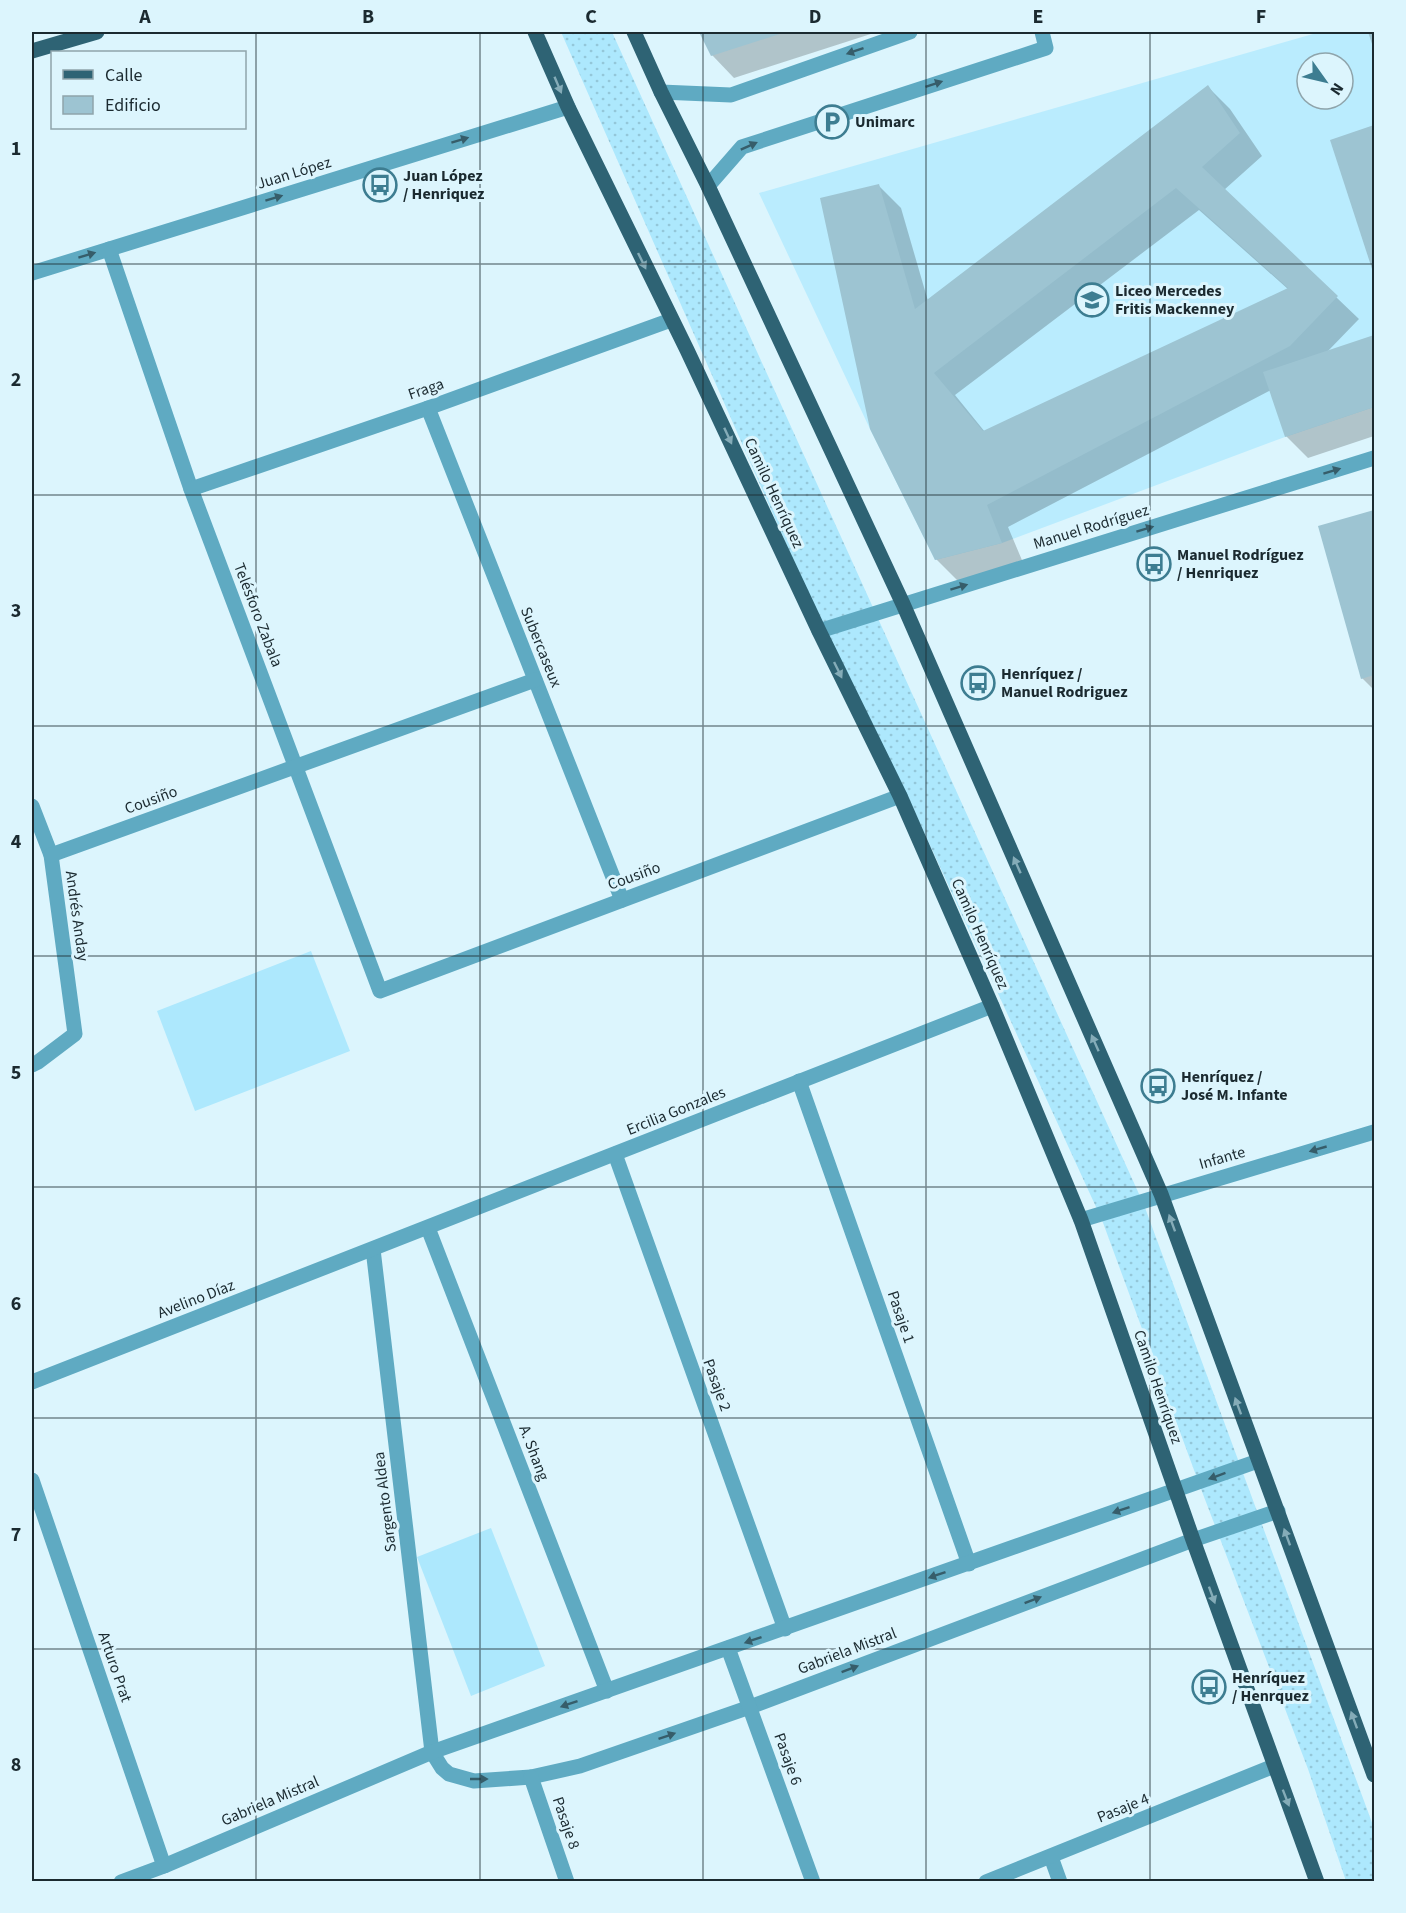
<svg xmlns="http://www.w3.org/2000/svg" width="1406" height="1913" font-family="'Source Sans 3',sans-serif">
  <defs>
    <pattern id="grass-dots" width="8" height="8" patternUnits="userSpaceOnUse" patternTransform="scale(1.5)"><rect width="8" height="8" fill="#ade8fd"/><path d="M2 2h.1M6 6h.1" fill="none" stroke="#94c7d9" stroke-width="1.8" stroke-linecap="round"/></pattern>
  </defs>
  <rect width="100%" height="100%" fill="#dcf5fd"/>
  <path fill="#baecfe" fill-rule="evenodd" d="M1320,32h54v375l-89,30 -283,106 -67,17 -65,-131 -111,-236zM1307,63h36v36h-36z"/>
  <path fill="url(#grass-dots)" d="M561,32h51l532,1173 230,623v53h-28l-38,-112 -107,-280 -99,-269 -196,-427 -82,-163z"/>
  <g fill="#ade8fd">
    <path d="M311,951l39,100 -155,60 -38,-100z"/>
    <path d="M491,1528l54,138 -74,30 -54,-139z"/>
  </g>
  <g fill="#0003" fill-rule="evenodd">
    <path d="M700,32h177l-143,46 -22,-23z"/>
    <path d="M1208,87l22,22 32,47 -38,34 135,129 -32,33 47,-15v99l-66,22 -22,-22 -15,-46 -263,137 16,38 -65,17 -23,-23 -57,-373 22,22 27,93zM1199,210l90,80 -304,142 -30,-37z"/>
    <path d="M1374,127v144l-42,-130z"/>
    <path d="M1374,512v178l-12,-12 -42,-151z"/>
  </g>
  <g fill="#9dc4d2" fill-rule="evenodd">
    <path d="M699,32h87l-75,24z"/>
    <path d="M1368,32h6v18z"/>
    <path d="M1208,85l32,48 -38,34 136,129 -48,50 -303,159 15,38 -67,17 -65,-131 -50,-231 59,-14 36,125zM1176,188l112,100 -305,143 -49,-58z"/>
    <path d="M1374,125v150l-44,-135z"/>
    <path d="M1374,335v72l-89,30 -22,-65z"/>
    <path d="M1374,510v165l-13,4 -43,-153z"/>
  </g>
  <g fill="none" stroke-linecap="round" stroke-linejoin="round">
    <g stroke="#5faac2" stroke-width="15">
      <path d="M661,92l70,3 179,-63"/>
      <path d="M708,186l34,-39 304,-99 -4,-16"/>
      <path d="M109,249l82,240 189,502 520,-195"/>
      <path d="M32,273l536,-166"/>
      <path d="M428,408l194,492"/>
      <path d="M191,489l237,-81 243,-88"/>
      <path d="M819,631l555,-173"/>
      <path d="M32,806l19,49 24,179 -37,28 -6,3"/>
      <path d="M51,855l484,-175"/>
      <path d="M799,1081l170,483"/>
      <path d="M615,1154l170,475"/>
      <path d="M1081,1220l293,-88"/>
      <path d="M428,1228l179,463"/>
      <path d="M373,1249l59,503 10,16 7,6 25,7 57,-4 49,-11 170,-59 443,-167 85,-29"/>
      <path d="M32,1382l960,-376"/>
      <path d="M32,1480l132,386"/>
      <path d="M728,1648l85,234"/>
      <path d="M531,1777l36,105"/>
      <path d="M1051,1857l9,25"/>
      <path d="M121,1882l43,-16 268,-114 826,-291"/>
      <path d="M986,1882l288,-116"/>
    </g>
    <g stroke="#2e6374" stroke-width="15">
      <path d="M535,32l33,75 119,243 132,281 81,165 92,210 89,214 112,320 124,342"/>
      <path d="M634,32l27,60 47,94 195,418 258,590 213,581"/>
      <path d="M32,51l65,-19"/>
    </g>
  </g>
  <defs><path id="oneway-solid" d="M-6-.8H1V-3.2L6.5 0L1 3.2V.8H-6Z" transform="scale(1.5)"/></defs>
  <g fill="#365d6a">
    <use href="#oneway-solid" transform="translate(855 51) rotate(161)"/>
    <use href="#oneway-solid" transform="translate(934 84) rotate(-18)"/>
    <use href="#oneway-solid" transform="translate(460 140) rotate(-17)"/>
    <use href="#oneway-solid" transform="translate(749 146) rotate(-24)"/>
    <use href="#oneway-solid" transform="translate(274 198) rotate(-17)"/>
    <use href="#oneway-solid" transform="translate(87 255) rotate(-17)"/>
    <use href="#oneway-solid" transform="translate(1332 471) rotate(-17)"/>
    <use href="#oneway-solid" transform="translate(1145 529) rotate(-17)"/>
    <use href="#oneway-solid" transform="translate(959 587) rotate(-17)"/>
    <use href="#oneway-solid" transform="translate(1318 1149) rotate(164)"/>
    <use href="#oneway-solid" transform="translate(1217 1476) rotate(160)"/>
    <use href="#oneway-solid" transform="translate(1121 1510) rotate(161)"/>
    <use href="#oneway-solid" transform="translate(937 1575) rotate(161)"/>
    <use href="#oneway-solid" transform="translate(1033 1600) rotate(-21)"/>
    <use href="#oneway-solid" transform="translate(753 1640) rotate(161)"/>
    <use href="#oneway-solid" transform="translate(850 1669) rotate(-21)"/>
    <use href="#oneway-solid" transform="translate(569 1704) rotate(161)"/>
    <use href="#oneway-solid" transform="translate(667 1736) rotate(-19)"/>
    <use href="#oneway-solid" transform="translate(479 1779)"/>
  </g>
  <g fill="#85acb8">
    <use href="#oneway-solid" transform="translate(558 85) rotate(67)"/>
    <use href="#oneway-solid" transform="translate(642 261) rotate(64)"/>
    <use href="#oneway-solid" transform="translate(728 436) rotate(65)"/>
    <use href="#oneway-solid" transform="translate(838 670) rotate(64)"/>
    <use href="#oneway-solid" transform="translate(1017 865) rotate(-114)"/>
    <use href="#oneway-solid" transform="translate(1095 1043) rotate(-114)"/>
    <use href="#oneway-solid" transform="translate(1172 1223) rotate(-110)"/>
    <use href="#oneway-solid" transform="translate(1238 1406) rotate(-110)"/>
    <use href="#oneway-solid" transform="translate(1287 1537) rotate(-110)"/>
    <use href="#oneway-solid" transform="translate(1212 1595) rotate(70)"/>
    <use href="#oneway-solid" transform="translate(1354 1720) rotate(-110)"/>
    <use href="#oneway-solid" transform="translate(1286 1798) rotate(69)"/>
  </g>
  <path fill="none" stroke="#1b2a30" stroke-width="1.5" stroke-opacity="0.55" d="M256,32v1850M480,32v1850M703,32v1850M926,32v1850M1150,32v1850M32,264h1342M32,495h1342M32,726h1342M32,956h1342M32,1187h1342M32,1418h1342M32,1649h1342"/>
  <defs>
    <symbol id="parking-ring" viewBox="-11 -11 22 22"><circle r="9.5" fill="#dcf5fd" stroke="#3d7d91" stroke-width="1.5"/><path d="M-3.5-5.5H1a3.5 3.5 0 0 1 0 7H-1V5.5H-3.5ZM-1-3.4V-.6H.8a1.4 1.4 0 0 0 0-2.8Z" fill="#3d7d91"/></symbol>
    <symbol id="bus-ring" viewBox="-11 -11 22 22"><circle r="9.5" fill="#dcf5fd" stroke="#3d7d91" stroke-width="1.5"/><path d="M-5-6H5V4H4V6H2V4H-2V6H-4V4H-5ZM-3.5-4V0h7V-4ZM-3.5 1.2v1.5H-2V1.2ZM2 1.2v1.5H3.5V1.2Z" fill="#3d7d91"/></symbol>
    <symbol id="school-ring" viewBox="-11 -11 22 22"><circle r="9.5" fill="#dcf5fd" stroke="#3d7d91" stroke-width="1.5"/><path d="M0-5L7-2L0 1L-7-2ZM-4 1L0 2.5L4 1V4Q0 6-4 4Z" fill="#3d7d91"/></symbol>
  </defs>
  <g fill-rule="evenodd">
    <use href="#parking-ring" x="813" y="103" width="38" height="38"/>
    <use href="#bus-ring" x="361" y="166" width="38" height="38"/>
    <use href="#school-ring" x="1073" y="281" width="38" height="38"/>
    <use href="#bus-ring" x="1135" y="545" width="38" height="38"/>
    <use href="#bus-ring" x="959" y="664" width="38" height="38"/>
    <use href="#bus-ring" x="1139" y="1067" width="38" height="38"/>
    <use href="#bus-ring" x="1190" y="1668" width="38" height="38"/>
  </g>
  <g text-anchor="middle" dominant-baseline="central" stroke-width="6" stroke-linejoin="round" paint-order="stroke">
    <g font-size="16" font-weight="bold" fill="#1b2a30" stroke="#dcf5fd" text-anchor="start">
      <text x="855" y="122">Unimarc</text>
      <text x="403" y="176">Juan López<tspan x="403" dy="18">/ Henriquez</tspan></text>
      <text x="1115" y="291">Liceo Mercedes<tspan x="1115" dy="18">Fritis Mackenney</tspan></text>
      <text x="1177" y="555">Manuel Rodríguez<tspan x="1177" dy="18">/ Henriquez</tspan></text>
      <text x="1001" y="674">Henríquez /<tspan x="1001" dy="18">Manuel Rodriguez</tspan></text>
      <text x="1181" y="1077">Henríquez /<tspan x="1181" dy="18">José M. Infante</tspan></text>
      <text x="1232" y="1678">Henríquez<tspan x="1232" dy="18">/ Henrquez</tspan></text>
    </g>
    <g font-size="16" fill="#1b2a30" stroke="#dcf5fd">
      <text transform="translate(294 173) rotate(-17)">Juan López</text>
      <text transform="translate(426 389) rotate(-19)">Fraga</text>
      <text transform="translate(774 493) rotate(65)">Camilo Henríquez</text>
      <text transform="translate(1091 527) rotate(-17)">Manuel Rodríguez</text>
      <text transform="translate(258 615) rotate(69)">Telésforo Zabala</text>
      <text transform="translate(541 647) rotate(68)">Subercaseux</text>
      <text transform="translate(151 800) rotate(-20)">Cousiño</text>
      <text transform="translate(634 876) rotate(-20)">Cousiño</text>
      <text transform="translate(77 916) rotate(82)">Andrés Anday</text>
      <text transform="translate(980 934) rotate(66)">Camilo Henríquez</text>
      <text transform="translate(676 1111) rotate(-22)">Ercilia Gonzales</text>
      <text transform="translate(1222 1158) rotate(-16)">Infante</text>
      <text transform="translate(196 1299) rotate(-21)">Avelino Díaz</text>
      <text transform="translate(901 1317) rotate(71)">Pasaje 1</text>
      <text transform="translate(717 1385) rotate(70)">Pasaje 2</text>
      <text transform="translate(1158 1387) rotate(71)">Camilo Henríquez</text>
      <text transform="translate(534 1453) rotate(69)">A. Shang</text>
      <text transform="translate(385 1502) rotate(-97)">Sargento Aldea</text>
      <text transform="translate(847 1651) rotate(-21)">Gabriela Mistral</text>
      <text transform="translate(115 1667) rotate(71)">Arturo Prat</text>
      <text transform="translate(788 1759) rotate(70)">Pasaje 6</text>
      <text transform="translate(270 1801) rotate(-23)">Gabriela Mistral</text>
      <text transform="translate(1123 1808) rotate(-22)">Pasaje 4</text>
      <text transform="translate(566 1823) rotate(71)">Pasaje 8</text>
    </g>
  </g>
  <rect width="1406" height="1913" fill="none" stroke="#dcf5fd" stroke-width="66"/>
  <rect x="51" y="51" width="195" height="78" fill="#dcf5fd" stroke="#8fa4ab" stroke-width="1.5"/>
  <rect x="63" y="70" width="30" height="9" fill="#2e6374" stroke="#8fa4ab" stroke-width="1.5"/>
  <text x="105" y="81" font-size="18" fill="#1b2a30">Calle</text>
  <rect x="63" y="96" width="30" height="18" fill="#9dc4d2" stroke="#8fa4ab" stroke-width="1.5"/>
  <text x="105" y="111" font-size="18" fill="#1b2a30">Edificio</text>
  <g transform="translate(1325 81) rotate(124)"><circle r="28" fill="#dcf5fd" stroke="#8fa4ab" stroke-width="1.5"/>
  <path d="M0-4.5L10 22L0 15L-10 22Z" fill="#3d7d91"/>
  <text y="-9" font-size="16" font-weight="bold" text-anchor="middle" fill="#1b2a30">N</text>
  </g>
  <rect x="33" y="33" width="1340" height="1847" fill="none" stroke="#1b2a30" stroke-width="2"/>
  <g font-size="20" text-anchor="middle" font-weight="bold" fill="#1b2a30">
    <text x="145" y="23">A</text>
    <text x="368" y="23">B</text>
    <text x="591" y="23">C</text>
    <text x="815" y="23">D</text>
    <text x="1038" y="23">E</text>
    <text x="1261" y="23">F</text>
    <text x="16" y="155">1</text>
    <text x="16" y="386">2</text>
    <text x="16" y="617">3</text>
    <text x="16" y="848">4</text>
    <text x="16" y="1079">5</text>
    <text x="16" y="1310">6</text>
    <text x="16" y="1541">7</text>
    <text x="16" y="1771">8</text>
  </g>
</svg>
